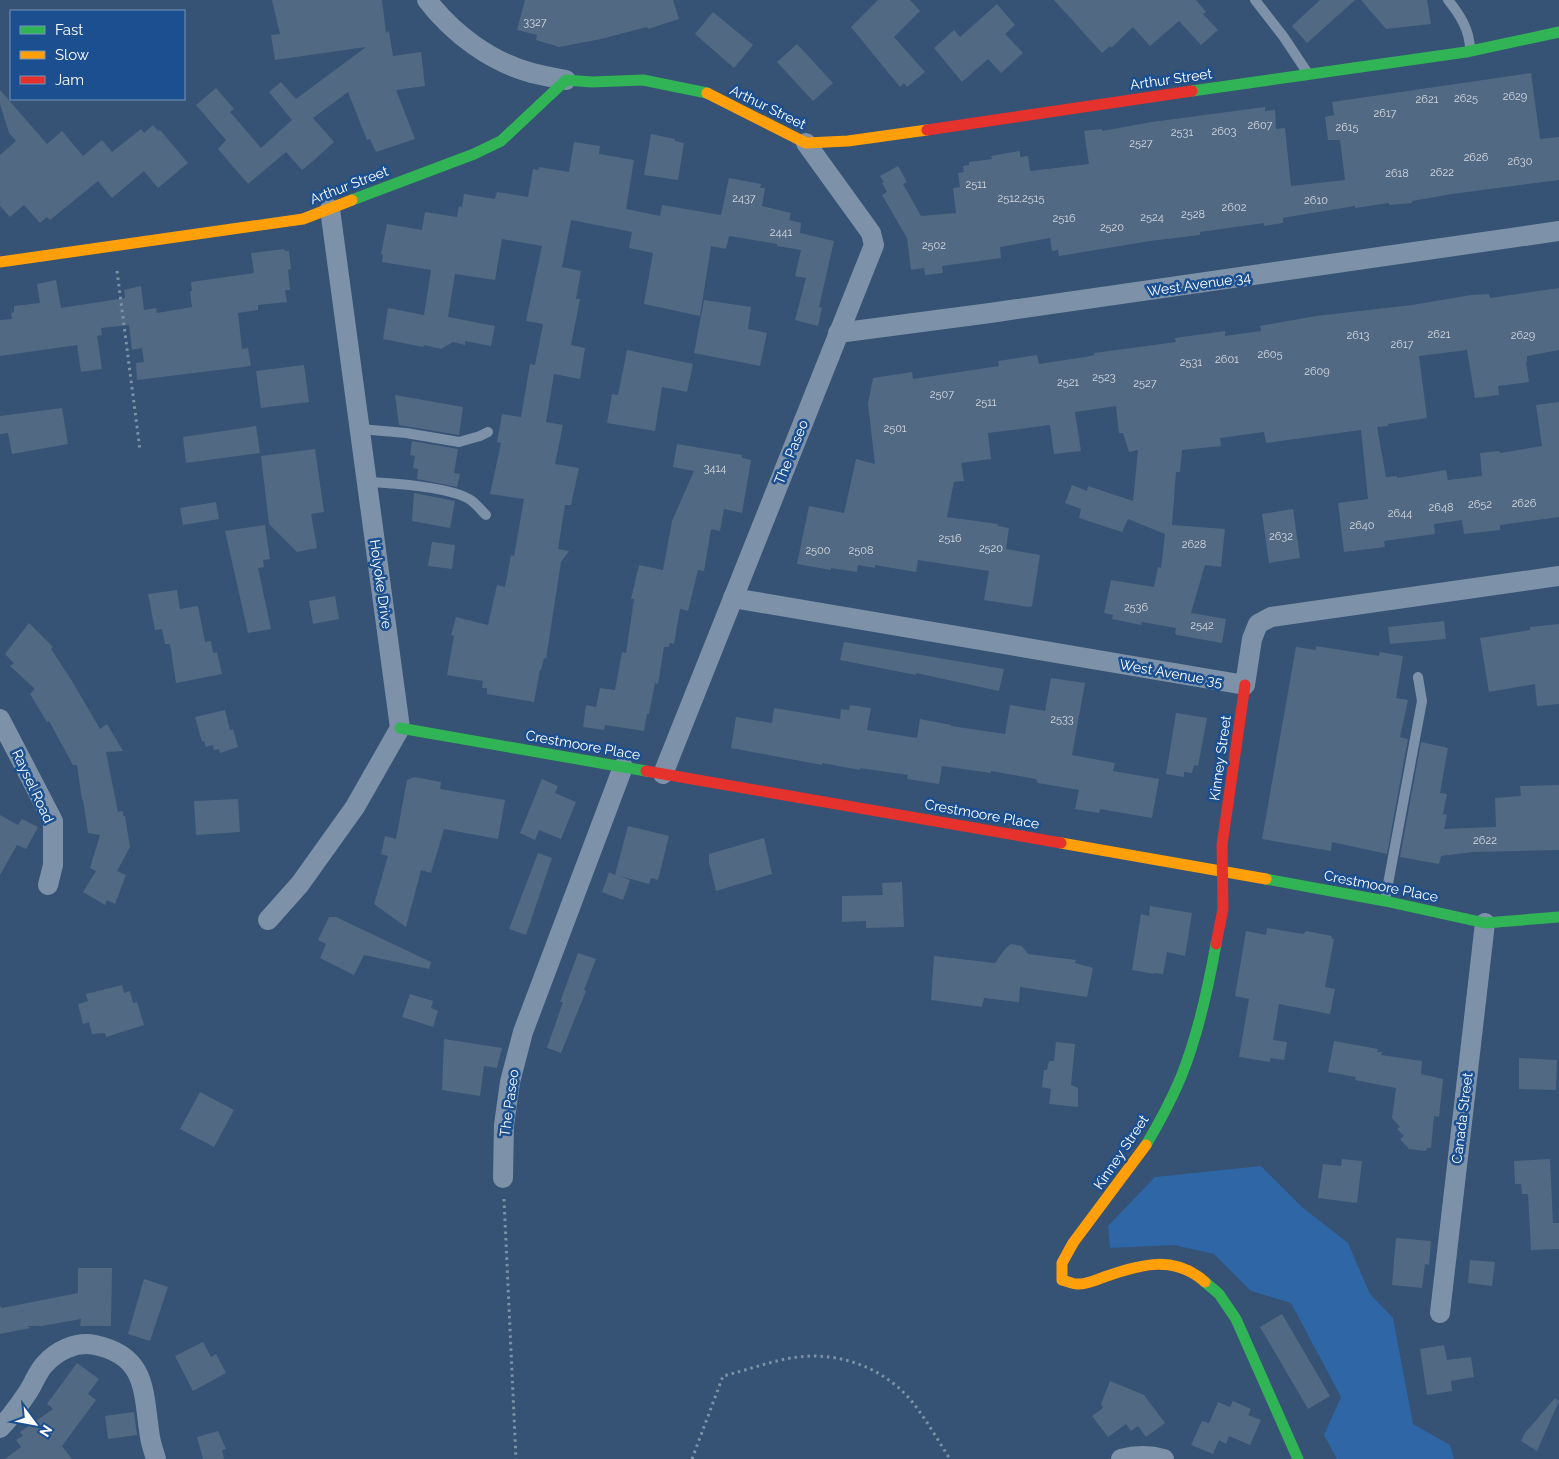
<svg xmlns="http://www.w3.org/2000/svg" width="1559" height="1459" font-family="Raleway,sans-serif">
  <rect width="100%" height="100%" fill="#365274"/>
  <path fill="#2f66a5" d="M1261,1166l41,41 46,36 22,51 23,24 20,106 37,21 4,14h-117l-13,-24 17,-38 -50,-94 -40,-12 -37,-37 -40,-9 -64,3 -2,-22 47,-49z"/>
  <g fill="#526984">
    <path d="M272,0h110l4,33 3,-2 4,25 28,-4 4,34 -29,4 19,49 -39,13 -6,-13 -3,1 -19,-48 -35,26 21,24 -21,19 -11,9 -16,-18 -38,32 -30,-35 8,-9 -30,-35 20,-17 18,21 -4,3 31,36 31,-28 -23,-28 12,-10 15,17 70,-52 -91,13 -4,-25 9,-1z"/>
    <path d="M525,0h148l6,19 -31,10 -1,-2 -46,12 -42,8 -23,-7 1,-5 -20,-5z"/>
    <path d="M878,0h32l10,11 -26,26 31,35 -18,15 -3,-4 -4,4 -49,-60z"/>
    <path d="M1054,0h142l10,12 -3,2 15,16 -17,15 -22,-24 -29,25 -17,-19 -22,21 -1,-2 -8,7z"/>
    <path d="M1320,0h35l-48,43 -15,-17z"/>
    <path d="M1361,0h66l4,24 -45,5z"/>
    <path d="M997,4l18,21 -10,9 18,19 -22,20 -13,-14 -26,23 -28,-34 20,-18 6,7z"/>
    <path d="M713,12l40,33 -19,23 -39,-34z"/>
    <path d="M797,44l36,39 -20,18 -36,-39z"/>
    <path d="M1531,73l9,66 19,-2v43l-107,14 -40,7v2l-23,2v-2l-34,5v-2l-61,10 -11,2v5l-19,3v-3l-64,9v3l-50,6 -91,15 -1,-6 -6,1 -2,-13 -50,9 1,11 -59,8 1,7 -18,2 -1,-7 -13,2 -4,-32 -25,-43 5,-3 -5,-9 2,-1 -4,-6 18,-10 9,16 -4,2 18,32 35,-3 -3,-25 7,-1 -2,-14 6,-1 -1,-6 6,-1v-3l23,-3 -1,-3 29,-5v6l8,-1 2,15 59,-7 -5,-33 18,-2v2l50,-9 113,-15v4l10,-1 1,19 9,-1 6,58 54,-6 -5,-40h-12l-3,-23 9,-2 -2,-13z"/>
    <path d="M0,90l47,54 15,-13 21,25 19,-16 10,12 29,-23 3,4 9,-8 5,6 2,-1 28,33 -30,25 -14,-17 -32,27 -14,-17 -48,39 -3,-3 -7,6 -16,-18 -14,12 -10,-11v-51l16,-14 -7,-8 -9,-29z"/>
    <path d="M651,134l24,5v2l9,2 -6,37 -34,-5z"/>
    <path d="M574,142l26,4 -1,8 35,6 -8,49 34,7 2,-11 59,10 8,-37 32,6 -1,4h5l-3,18 29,7 -2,7 12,3 -1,10 34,8 -15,66 3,1 -4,18 -23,-6 11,-42 -11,-2 6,-26 -24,-4v-2l-48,-8 -3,13 -15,-3 -11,70 -56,-12 9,-51 -24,-5 3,-16 -61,-12 -9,47 19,4 -5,28h4l-9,46 14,3 -5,31 -26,-5 -8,48 17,3 -8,39 24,4 -8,37h-6l-7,44 11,2 -8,11 -15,97 -2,-1 -3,12h-1l-6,32 -47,-8v-6h-5l1,-7 -36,-6 7,-39 -3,-1 5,-18 32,8 9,-40 8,2 6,-32 3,1 10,-57 -34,-5 11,-51 -4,-1 5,-28 19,3 9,-53 5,1 8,-41 -17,-3 16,-75 -40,-7 -7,41 -40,-6 -7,43 47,9 -4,20 -26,-5v4l-12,-3 -12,7 -17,-4 -1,2 -40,-8 5,-31 36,7 7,-45 -49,-8 1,-7 -2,-1 6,-30 35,6 3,-18 32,5 2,-11 3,1 2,-13 31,5 2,-7 31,5 5,-28 5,1 1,-3 30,5z"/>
    <path d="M284,249l1,2h4l2,18 -3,1 2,20h-5l2,12 -29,3v5l-20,3 4,36 6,-1 3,18 -114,14 -1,-17 8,-1 -2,-14 -10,2 -3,-25 -28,3 1,7 -5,1 5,33 -21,3 -4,-27 -77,11v-36l12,-1 -1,-6 3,-1v-6l26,-3 -3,-19 19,-4 5,28 64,-10 -1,-8 17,-4 3,24 12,-2 1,5 35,-6 -2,-16h2l-1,-9 63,-9 -3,-20z"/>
    <path d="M1559,288v62l-32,6v6h-1l3,20 -31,4 1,9 -24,3 -8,-48 -48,6 8,62 -39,6v2l-11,1 9,50 11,-1v2l49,-8 2,10 34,-4 -2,-23 19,-2 1,2 42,-7 -6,-41 23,-3v115l-59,8v5l-36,4 -2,-14 -28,4 1,10 -51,7 1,6 -41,5 -6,-49 30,-4 -7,-69 -95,13 -2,-11 -44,6 1,8 -39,4 -2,22h-4l-4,53 53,4 -4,38 -16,-2 -14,48 35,6 -4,24 -45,-8 -2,-2 1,-5 -34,-6 -1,3 -29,-6 1,-4 -9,-2 7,-33 43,7 4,-20 3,1 4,-34 -37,-15 -6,13 -43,-14 2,-9 -16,-6 7,-18 15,6 1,-5 45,15 5,-51 -9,2 -6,-19h-4l-3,-27 -41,6 6,39 -27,3 -4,-29 -62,8 3,26 -30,4 3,18 -10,1 -7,35 51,7v2l11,2 -3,21 34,6 -8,51 -3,1 -45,-7 5,-29 -71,-11 -2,12 -41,-7v3l-17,-3 -1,7 -26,-4v2l-34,-6 12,-58 35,7 12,-54 19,5 -7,-60 5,-26 39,-6 1,7 86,-13 -1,-5 39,-6 2,9 46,-7 10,-2 -1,-2 82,-11 -1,-4 50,-7v5l36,-5 -1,-5 56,-10 96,-11 59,-10 18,-1 1,4z"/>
    <path d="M704,300l47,7 -3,22 19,4 -7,33 -66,-13z"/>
    <path d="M627,350l66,14 -6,28 -25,-5 -7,44 -48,-8 5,-29 6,1z"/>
    <path d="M304,365l5,37 -48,6 -5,-37z"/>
    <path d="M395,395l68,12 -4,28 -60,-10z"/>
    <path d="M62,408l6,36 -56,10 -4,-21 -8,1v-18z"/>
    <path d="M256,426l4,27 -74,10 -3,-26z"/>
    <path d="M412,441l46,8 -4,24 6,1 -3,13 -40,-8 1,-10 -5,-1 2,-12 -5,-1z"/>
    <path d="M677,444l65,11v3l9,2 -9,53 -18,-4 -4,22 -9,-2 -7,42 -6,-1 -10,41 -8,-2 -6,35 -4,-1 -1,4h-5l-6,37 -3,-1 -6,31h-2l-3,17 -39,-6 -1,5 -21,-3 3,-22 10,2 4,-19 15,2 7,-38 4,1 8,-54h-3l8,-34 24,5 9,-49 22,-50 -21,-4z"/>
    <path d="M315,449l9,63 -13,2 6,34 -20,4 -28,-28 -8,-68z"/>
    <path d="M414,493l41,8 -5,27 -38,-7z"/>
    <path d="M216,502l3,17 -36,6 -3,-17z"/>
    <path d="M1293,509l7,49 -31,5 -7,-49z"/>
    <path d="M265,525l5,34 -7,1 1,7 -6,1 13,61 -23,4 -23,-102z"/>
    <path d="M432,542l23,3 -3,24 -24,-3z"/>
    <path d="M177,590l3,19 18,-3 7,36 6,-1 2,12 4,-1 5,22 -46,9 -6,-39h-5l-3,-15 -7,1 -7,-36z"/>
    <path d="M335,596l4,23 -26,5 -4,-23z"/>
    <path d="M1444,621l2,18 -56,5 -2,-17z"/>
    <path d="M29,623l24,24 -2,2 21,32 28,48 7,-5 16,27 -17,1 12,60 5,-1v5h2l5,31 -13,24 9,4 -11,29 -8,-4 -2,5 -22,-13 13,-21 -6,-3 10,-33 -12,-2 -5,-33h-1l-5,-35h-4l-24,-44 -2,1 -17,-28 5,-5 -25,-23 4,-3 -9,-9z"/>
    <path d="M1559,624v80l-22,2 -2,-22 -46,8 -9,-54 50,-8v-3z"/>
    <path d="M844,642l160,27 -5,22 -83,-18v2l-76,-15z"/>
    <path d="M1316,646l63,10 1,-4 23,4 -7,42 12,2 -8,37 8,2 -21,115 -55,-12 -1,9 -69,-12 34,-192 20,3z"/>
    <path d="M1051,678l34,5 -13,72 43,8 -2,8 46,8 -7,39 -52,-9 -1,4 -24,-4 4,-19 -41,-7 -2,-4 -45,-8v2l-49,-7 -3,18 -32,-5 1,-4 -48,-7v2l-38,-7v2l-91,-17 5,-31 36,6 2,-15 66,11 1,-10 8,1 1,-5 21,3 -4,22 50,8 3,-19 31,6v1l54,8 5,-29 35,6z"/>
    <path d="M225,710l5,20 3,-1 5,18 -18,6 -1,-4 -5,1 -1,-5 -7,2 -2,-6 -2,1 -7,-25z"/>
    <path d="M1176,713l31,5 -9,48 -4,-1 -2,8 -8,-1v5l-18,-3z"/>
    <path d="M1421,742l27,6 -8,45 7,1 -4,20 4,1 -3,14 52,-2 -1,-29 26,-2 -1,-10 39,-1v65l-86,2 -32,4 -2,8 -39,-7z"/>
    <path d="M414,777l27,5 -1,7 65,11 -7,39 -54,-10 -13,44 -10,-3 -15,57 -32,-23 14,-48 -7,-2 4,-18 11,3 11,-59z"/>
    <path d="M542,779l16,7 -3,7 21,9 -15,37 -22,-9 -4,10 -15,-7z"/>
    <path d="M238,799l2,33 -44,3 -2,-34z"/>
    <path d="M0,815l18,10 4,-6 16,8 -12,22 -9,-4 -17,30z"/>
    <path d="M628,826l41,10 -11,44 -7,-2 -2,6 -29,-8 10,4 -7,20 -21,-8 7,-20 6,3z"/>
    <path d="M764,838l8,36 -56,17 -7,-29v-8z"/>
    <path d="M538,853l14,5 -26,77 -17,-6z"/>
    <path d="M902,882l2,45 -38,1v-7l-24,1v-26l41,-1 -1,-12z"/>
    <path d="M1150,906l42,7 -7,43 -18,-4 -4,22 -9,-1v1l-22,-4 9,-56 8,2z"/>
    <path d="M329,917h7l95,45 -2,7 -65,-14 -10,20 -34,-17 6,-14 -8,-4z"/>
    <path d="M1267,928l36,6 3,-3 26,5 -1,2 3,1 -9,48 10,2 -5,25 -51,-10 -6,36 14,2 -3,18 -14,-2v4l-31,-5 10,-58 -14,-3 11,-65 20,4z"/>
    <path d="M1011,944l11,2 6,8 48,6 -1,3 18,5 -6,29 -67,-10 -1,15 -35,-4 -2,9 -51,-7 3,-44 61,7 10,-14z"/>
    <path d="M578,953l18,6 -12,31 2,1 -25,62 -14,-5 16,-46h-3z"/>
    <path d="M122,985l2,8 6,-2 3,12 4,-1 7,23 -38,12 -1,-4 -13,1 -3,-12 -6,2 -5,-20 10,-3 -2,-7z"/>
    <path d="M410,994l23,7 -2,7 7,3 -5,16 -31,-10z"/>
    <path d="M444,1039l58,9 -5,20 -13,-2 -4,30 -38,-6z"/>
    <path d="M1334,1041l44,8 -1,3h5l-1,3 41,6 -1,13 22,5 -4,38 -5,-1 -3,32h-4l-1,3 -17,-2 -9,-10 4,-3 -7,-7 3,-2 -8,-9 4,-30 -41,-8 1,-3 -28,-5z"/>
    <path d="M1056,1042l19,2 -4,41 7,3v19l-29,-3 2,-15 -9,-2 2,-17h3l2,-9h5z"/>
    <path d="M1519,1058l38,2 -1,30 -37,-1z"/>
    <path d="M200,1092l34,18 -20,37 -34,-18z"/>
    <path d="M1342,1159l20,2 -5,42 -39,-5 5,-34 18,2z"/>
    <path d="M1550,1159l3,64h6v26l-28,1 -3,-56h-6l-1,-10h-6l-1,-23z"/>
    <path d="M1396,1238l35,3 -2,24 -4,-1 -3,24 -30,-3z"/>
    <path d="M1470,1260l25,2 -3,24 -24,-3z"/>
    <path d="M78,1268h34l-1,58h-31l1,-7 -39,7h-15l3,2 -30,6v-28l2,2 76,-15z"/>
    <path d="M144,1279l24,8 -18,54 -22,-7z"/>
    <path d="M1282,1314l48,82 -22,13 -48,-82z"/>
    <path d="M203,1342l8,15 5,-3 10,19 -33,18 -18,-35z"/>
    <path d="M1444,1345l3,15 24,-3 3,20 -23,4 1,10 -25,4 -7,-46z"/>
    <path d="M77,1363l22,16 -11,15 8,6 -34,46 10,13h-67l16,-12 -5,-7 7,-4 -3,-4 33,-23 -6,-5z"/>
    <path d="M1110,1381l34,14 21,28 -19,14 -8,-11 -7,5 -5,-7 -18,13 -16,-21 11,-8 -2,-4z"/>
    <path d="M1555,1398l4,3 -22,50 -16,-10 4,-8z"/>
    <path d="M1233,1401l18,8 -3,6 13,5 -11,25 -21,-9 -3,8 -7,-4 -6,14 -22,-9 11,-24 7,2 9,-21 12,5z"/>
    <path d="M134,1412l3,23 -29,4 -3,-23z"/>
    <path d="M218,1431l8,18 -4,1 2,9h-21l-6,-22z"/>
  </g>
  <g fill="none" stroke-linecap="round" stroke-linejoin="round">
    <g stroke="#7d92a8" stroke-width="3" stroke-dasharray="2.5 4" stroke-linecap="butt">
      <path d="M117,271l23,179"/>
      <path d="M504,1199l12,260"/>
      <path d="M692,1459l31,-83c25,-6 50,-16 75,-19 41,-5 83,10 111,41 16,19 28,41 41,61"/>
    </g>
    <g stroke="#7d92a8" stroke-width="10">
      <path d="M1255,0l28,36 24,36"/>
      <path d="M1448,0c12,15 22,30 22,50"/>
      <path d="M360,429l46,4 53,9 21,-6 8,-4"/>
      <path d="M367,482c24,1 87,5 105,19 5,4 10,10 14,14"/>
      <path d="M1385,900l37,-199 -4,-24"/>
    </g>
    <g stroke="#7d92a8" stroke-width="20">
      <path d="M427,0c26,34 64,62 105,73 12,3 23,5 34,7"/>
      <path d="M838,333l152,-20 569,-82"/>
      <path d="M733,598l512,87 7,-46 6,-15 13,-7 288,-41"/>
      <path d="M0,719l53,102v44l-5,20"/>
      <path d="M663,774l211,-529 -3,-12 -65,-90"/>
      <path d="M268,920l32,-36 55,-77 45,-79 -70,-519"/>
      <path d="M503,1178l1,-53 6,-43 13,-50 100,-265"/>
      <path d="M1440,1313l45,-390"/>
      <path d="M0,1428c11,-11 20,-24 28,-36 6,-9 9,-19 16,-27 12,-14 32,-24 51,-20 53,11 48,48 55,92 1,7 4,15 6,22"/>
      <path d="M1121,1459c15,-4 29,-4 43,0"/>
    </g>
    <g stroke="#30b455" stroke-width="11">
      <path d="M1192,91l274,-39 93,-20"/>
      <path d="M352,200l122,-46 27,-13 65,-61 26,2 51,-2 64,13"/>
      <path d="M400,728l246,43"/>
      <path d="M1266,879l119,22 100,22 74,-6"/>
      <path d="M1146,1145c13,-22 25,-44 35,-68 17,-42 27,-88 35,-133"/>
      <path d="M1205,1282l14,12 17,25 62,140"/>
    </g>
    <g stroke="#ff9f0a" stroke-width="11">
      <path d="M707,93l99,50 42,-2 79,-11"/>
      <path d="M0,262l303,-43 49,-19"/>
      <path d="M1061,843l205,36"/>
      <path d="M1146,1145l-73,98 -11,20v17c5,1 10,4 15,4 10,1 21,-5 30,-8 34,-12 68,-21 98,6"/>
    </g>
    <g stroke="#e5322d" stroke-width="11">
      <path d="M927,130l265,-39"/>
      <path d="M646,771l415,72"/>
      <path d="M1216,944l7,-35 -1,-64 23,-160"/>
    </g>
  </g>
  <g text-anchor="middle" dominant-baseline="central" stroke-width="5" stroke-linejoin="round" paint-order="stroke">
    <g font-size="11" fill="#d4dae0">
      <text x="535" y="22">3327</text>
      <text x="1515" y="96">2629</text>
      <text x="1466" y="98">2625</text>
      <text x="1427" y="99">2621</text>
      <text x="1385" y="113">2617</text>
      <text x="1260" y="125">2607</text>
      <text x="1347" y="127">2615</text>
      <text x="1224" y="131">2603</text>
      <text x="1182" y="132">2531</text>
      <text x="1141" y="143">2527</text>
      <text x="1476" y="157">2626</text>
      <text x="1520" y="161">2630</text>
      <text x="1442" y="172">2622</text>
      <text x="1397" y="173">2618</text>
      <text x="976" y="184">2511</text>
      <text x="744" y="198">2437</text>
      <text x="1021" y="198">2512,2515</text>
      <text x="1316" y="200">2610</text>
      <text x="1234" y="207">2602</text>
      <text x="1193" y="214">2528</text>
      <text x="1152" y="217">2524</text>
      <text x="1064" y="218">2516</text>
      <text x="1112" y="227">2520</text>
      <text x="781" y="232">2441</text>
      <text x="934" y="245">2502</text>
      <text x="1439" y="334">2621</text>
      <text x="1358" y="335">2613</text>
      <text x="1523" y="335">2629</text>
      <text x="1402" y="344">2617</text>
      <text x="1270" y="354">2605</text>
      <text x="1227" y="359">2601</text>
      <text x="1191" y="362">2531</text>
      <text x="1317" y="371">2609</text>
      <text x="1104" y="377">2523</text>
      <text x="1068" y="382">2521</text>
      <text x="1145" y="383">2527</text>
      <text x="942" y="394">2507</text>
      <text x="986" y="402">2511</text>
      <text x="895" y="428">2501</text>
      <text x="715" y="468">3414</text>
      <text x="1524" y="503">2626</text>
      <text x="1480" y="504">2652</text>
      <text x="1441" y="507">2648</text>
      <text x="1400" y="513">2644</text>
      <text x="1362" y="525">2640</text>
      <text x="1281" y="536">2632</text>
      <text x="950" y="538">2516</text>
      <text x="1194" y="544">2628</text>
      <text x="991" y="548">2520</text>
      <text x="818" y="550">2500</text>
      <text x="861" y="550">2508</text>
      <text x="1136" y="607">2536</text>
      <text x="1202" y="625">2542</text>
      <text x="1062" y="719">2533</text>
      <text x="1485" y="840">2622</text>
    </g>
    <g font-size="14" fill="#fff" stroke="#1b4f8f">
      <text transform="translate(1171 79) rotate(-8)">Arthur Street</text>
      <text transform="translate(768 107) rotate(26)">Arthur Street</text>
      <text transform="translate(349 185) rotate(-21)">Arthur Street</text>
      <text transform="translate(1199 284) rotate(-8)">West Avenue 34</text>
      <text transform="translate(791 452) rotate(-68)">The Paseo</text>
      <text transform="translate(381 584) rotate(82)">Holyoke Drive</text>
      <text transform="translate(1171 673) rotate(10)">West Avenue 35</text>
      <text transform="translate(583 745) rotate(10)">Crestmoore Place</text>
      <text transform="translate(1220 758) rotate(-82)">Kinney Street</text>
      <text transform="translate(33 786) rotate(65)">Raysel Road</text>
      <text transform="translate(982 814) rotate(10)">Crestmoore Place</text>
      <text transform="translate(1381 886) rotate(11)">Crestmoore Place</text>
      <text transform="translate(509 1103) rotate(-82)">The Paseo</text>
      <text transform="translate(1462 1118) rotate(-83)">Canada Street</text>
      <text transform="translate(1121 1152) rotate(-56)">Kinney Street</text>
    </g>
  </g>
  <rect x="10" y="10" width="175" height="90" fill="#1b4f8f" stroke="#7695bc"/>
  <rect x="20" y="26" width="25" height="8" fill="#30b455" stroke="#7695bc"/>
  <text x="55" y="35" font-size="15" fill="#ffffff">Fast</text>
  <rect x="20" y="51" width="25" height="8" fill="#ff9f0a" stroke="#7695bc"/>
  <text x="55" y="60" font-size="15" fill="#ffffff">Slow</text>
  <rect x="20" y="76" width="25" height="8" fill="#e5322d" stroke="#7695bc"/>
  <text x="55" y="85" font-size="15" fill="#ffffff">Jam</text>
  <g transform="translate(35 1424) rotate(122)" stroke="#1b4f8f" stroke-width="4" paint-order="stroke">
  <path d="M0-4L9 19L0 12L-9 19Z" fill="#ffffff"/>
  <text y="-8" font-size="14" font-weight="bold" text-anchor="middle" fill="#ffffff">N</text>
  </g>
</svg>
